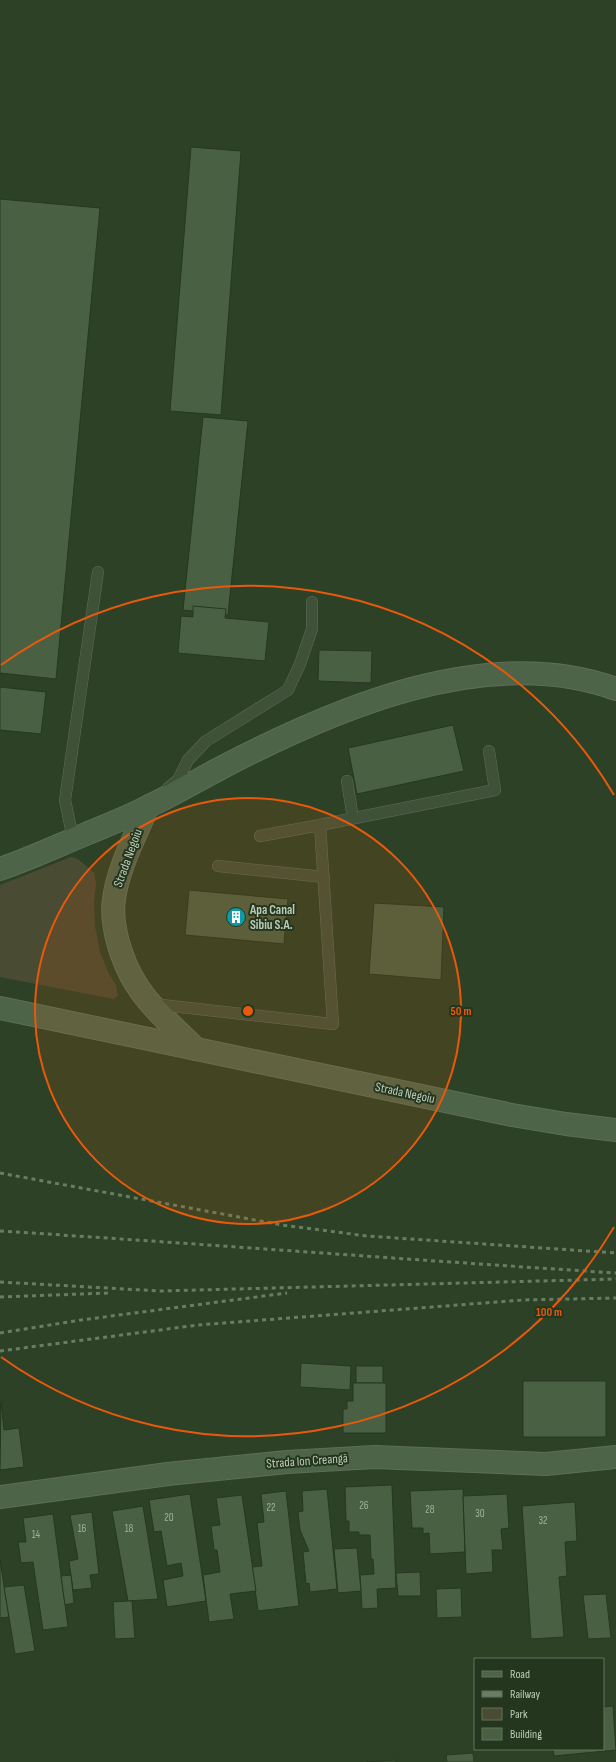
<svg xmlns="http://www.w3.org/2000/svg" width="616" height="1762" font-family="'Sofia Sans Condensed',sans-serif">
  <rect width="100%" height="100%" fill="#2d4126"/>
  <path fill="#494b32" d="M71,857l7,2 16,14 2,11 -2,19 1,23 5,26 8,20 8,13 2,11 -5,3 -113,-22v-92z"/>
  <g fill="#4a6042" stroke="#273821">
    <path d="M191,147l50,4 -20,264 -51,-4z"/>
    <path d="M0,199l100,9 -44,471 -56,-6z"/>
    <path d="M203,417l45,4 -20,194 -45,-5z"/>
    <path d="M193,606l33,3 -1,9 44,4 -4,39 -87,-8 3,-37 12,1z"/>
    <path d="M319,650l53,1 -1,32 -53,-2z"/>
    <path d="M0,687l46,5 -5,42 -41,-4z"/>
    <path d="M453,725l11,46 -107,23 -9,-46z"/>
    <path d="M189,890l99,9 -4,45 -99,-9z"/>
    <path d="M374,903l70,4 -3,73 -72,-6z"/>
    <path d="M301,1363l50,3 -1,24 -50,-3z"/>
    <rect x="356" y="1366" width="27" height="17"/>
    <rect x="523" y="1381" width="83" height="56"/>
    <path d="M353,1383h33v50h-43v-24h4v-8h6z"/>
    <path d="M1,1402l3,28 15,-2 5,39 -24,3z"/>
    <path d="M392,1485l4,103 -19,1 1,19 -16,1 -2,-34 14,-1 -1,-15h-2l-1,-24h-11v-3h-10v-11h-3l-1,-34z"/>
    <path d="M327,1489l10,100 -27,3 -1,-9 -3,1 -3,-32 6,-1 -9,-21 -2,-18 5,-1 -1,-20z"/>
    <path d="M463,1489l2,63 -35,2 -1,-21 -6,1v-6h-11l-2,-37z"/>
    <path d="M286,1491l13,115 -41,5 -6,-44 10,-1 -5,-43 7,-1 -3,-28z"/>
    <path d="M190,1494l16,107 -39,6 -4,-27 20,-4 -2,-13 -14,3 -6,-35 -7,1 -5,-32z"/>
    <path d="M507,1494l2,34 -8,1 2,21h-11l1,22 -27,2 -3,-78z"/>
    <path d="M242,1495l14,96 -26,3 4,25 -25,3 -6,-47 17,-3 -3,-22h-3l-3,-24 9,-1 -4,-27z"/>
    <path d="M575,1502l2,39 -12,1 2,34 -8,1 5,60 -33,2 -9,-133z"/>
    <path d="M143,1506l15,93 -30,2 -16,-90z"/>
    <path d="M92,1512l7,62 -9,1 2,13 -19,2 -4,-29 9,-2 -8,-44z"/>
    <path d="M53,1514l15,113 -25,3 -10,-68 -12,1 -3,-21h8l-3,-24z"/>
    <path d="M357,1548l4,43 -23,2 -4,-44z"/>
    <path d="M0,1560l9,57 -9,1z"/>
    <path d="M420,1572l1,24h-23l-2,-23z"/>
    <path d="M71,1575l3,28 -9,2 -4,-29z"/>
    <path d="M24,1585l11,66 -20,3 -11,-67z"/>
    <path d="M461,1588l1,29 -25,1 -1,-29z"/>
    <path d="M606,1594l5,44 -23,1 -5,-44z"/>
    <path d="M128,1601h4l3,37 -20,1 -2,-37z"/>
    <path d="M613,1706l3,44 -62,6 -1,-7h50v-42z"/>
    <path d="M473,1753l1,9h-27l-1,-7z"/>
    <path d="M396,1760v2h-30z"/>
  </g>
  <g fill="none" stroke-linecap="round" stroke-linejoin="round">
    <defs>
      <g id="service">
        <path d="M347,781l6,37"/>
        <path d="M168,788l10,-8 10,-20 18,-19 82,-51 12,-26 12,-35v-27"/>
        <path d="M260,836l60,-11"/>
        <path d="M73,839l-8,-39 33,-228"/>
        <path d="M218,866l106,11"/>
        <path d="M153,1004l180,20 -13,-199 175,-35 -6,-39"/>
      </g>
      <g id="secondary">
        <path d="M147,808c-12,29 -29,60 -33,91 -4,26 8,63 22,85 13,22 41,46 60,65"/>
        <path d="M0,869c29,-10 57,-23 86,-35 21,-9 43,-17 63,-28 24,-11 47,-25 70,-37 114,-60 268,-127 397,-80"/>
        <path d="M0,1008l512,107 54,9 50,6"/>
        <path d="M0,1497l168,-23 119,-12 88,-5 171,7 70,-7"/>
      </g>
    </defs>
    <use href="#service" stroke="#5e6e58" stroke-width="12"/>
    <use href="#secondary" stroke="#5e6e58" stroke-width="24"/>
    <use href="#service" stroke="#40513a" stroke-width="11"/>
    <use href="#secondary" stroke="#4e6448" stroke-width="22"/>
    <g stroke="#687d61" stroke-width="3" stroke-dasharray="4 4" stroke-linecap="butt">
      <path d="M0,1173l282,52 85,11 249,17"/>
      <path d="M0,1231c205,13 411,29 616,42"/>
      <path d="M0,1282l160,9 456,-12"/>
      <path d="M0,1297l108,-4"/>
      <path d="M0,1333l81,-13 206,-27"/>
      <path d="M0,1351l198,-26 325,-25 93,-2"/>
    </g>
  </g>
  <circle cx="248" cy="1011" r="213" fill="#e8590c" fill-opacity=".12"/>
  <g fill="none" stroke="#e8590c" stroke-width="2">
    <circle cx="248" cy="1011" r="213"/>
    <path d="M614 1227A425 425 0 0 1 1 1357M1 665A425 425 0 0 1 614 795"/>
  </g>
  <defs>
    <symbol id="building-disc" viewBox="-11 -11 22 22"><circle r="9.5" fill="#0f9aa8" stroke="#25361f"/><path d="M-4-6H4V6H1V3H-1V6H-4ZM-2.5-4.3h1.7v1.8h-1.7ZM.8-4.3h1.7v1.8H.8ZM-2.5-1h1.7V.8h-1.7ZM.8-1h1.7V.8H.8Z" fill="#fff"/></symbol>
  </defs>
  <g fill-rule="evenodd">
    <use href="#building-disc" x="225" y="906" width="22" height="22"/>
  </g>
  <g text-anchor="middle" dominant-baseline="central" stroke-width="4" stroke-linejoin="round" paint-order="stroke">
    <g font-size="11" fill="#9fb09a">
      <text x="364" y="1505">26</text>
      <text x="271" y="1507">22</text>
      <text x="430" y="1509">28</text>
      <text x="480" y="1513">30</text>
      <text x="169" y="1517">20</text>
      <text x="543" y="1520">32</text>
      <text x="82" y="1528">16</text>
      <text x="129" y="1528">18</text>
      <text x="36" y="1534">14</text>
    </g>
    <g font-size="13" fill="#bbcbb7" stroke="#25361f">
      <text transform="translate(128 858) rotate(-70)">Strada Negoiu</text>
      <text transform="translate(405 1093) rotate(12)">Strada Negoiu</text>
      <text transform="translate(307 1461) rotate(-4)">Strada Ion Creangă</text>
    </g>
    <g font-size="13" font-weight="bold" fill="#bbcbb7" stroke="#25361f" text-anchor="start">
      <text x="250" y="910">Apa Canal<tspan x="250" dy="15">Sibiu S.A.</tspan></text>
    </g>
  </g>
  <circle cx="248" cy="1011" r="6" fill="#e8590c" stroke="#25361f" stroke-width="2"/>
  <g font-size="12" text-anchor="middle" font-weight="bold" fill="#e8590c" stroke="#25361f" stroke-width="4" stroke-linejoin="round" paint-order="stroke">
    <text x="461" y="1015">50 m</text>
    <text x="549" y="1316">100 m</text>
  </g>
  <rect x="474" y="1658" width="130" height="92" fill="#25361f" stroke="#61725c"/>
  <rect x="482" y="1671" width="20" height="6" fill="#4e6448" stroke="#61725c"/>
  <text x="510" y="1678" font-size="12" fill="#bbcbb7">Road</text>
  <rect x="482" y="1691" width="20" height="6" fill="#687d61" stroke="#61725c"/>
  <text x="510" y="1698" font-size="12" fill="#bbcbb7">Railway</text>
  <rect x="482" y="1708" width="20" height="12" fill="#494b32" stroke="#61725c"/>
  <text x="510" y="1718" font-size="12" fill="#bbcbb7">Park</text>
  <rect x="482" y="1728" width="20" height="12" fill="#4a6042" stroke="#61725c"/>
  <text x="510" y="1738" font-size="12" fill="#bbcbb7">Building</text>
</svg>
